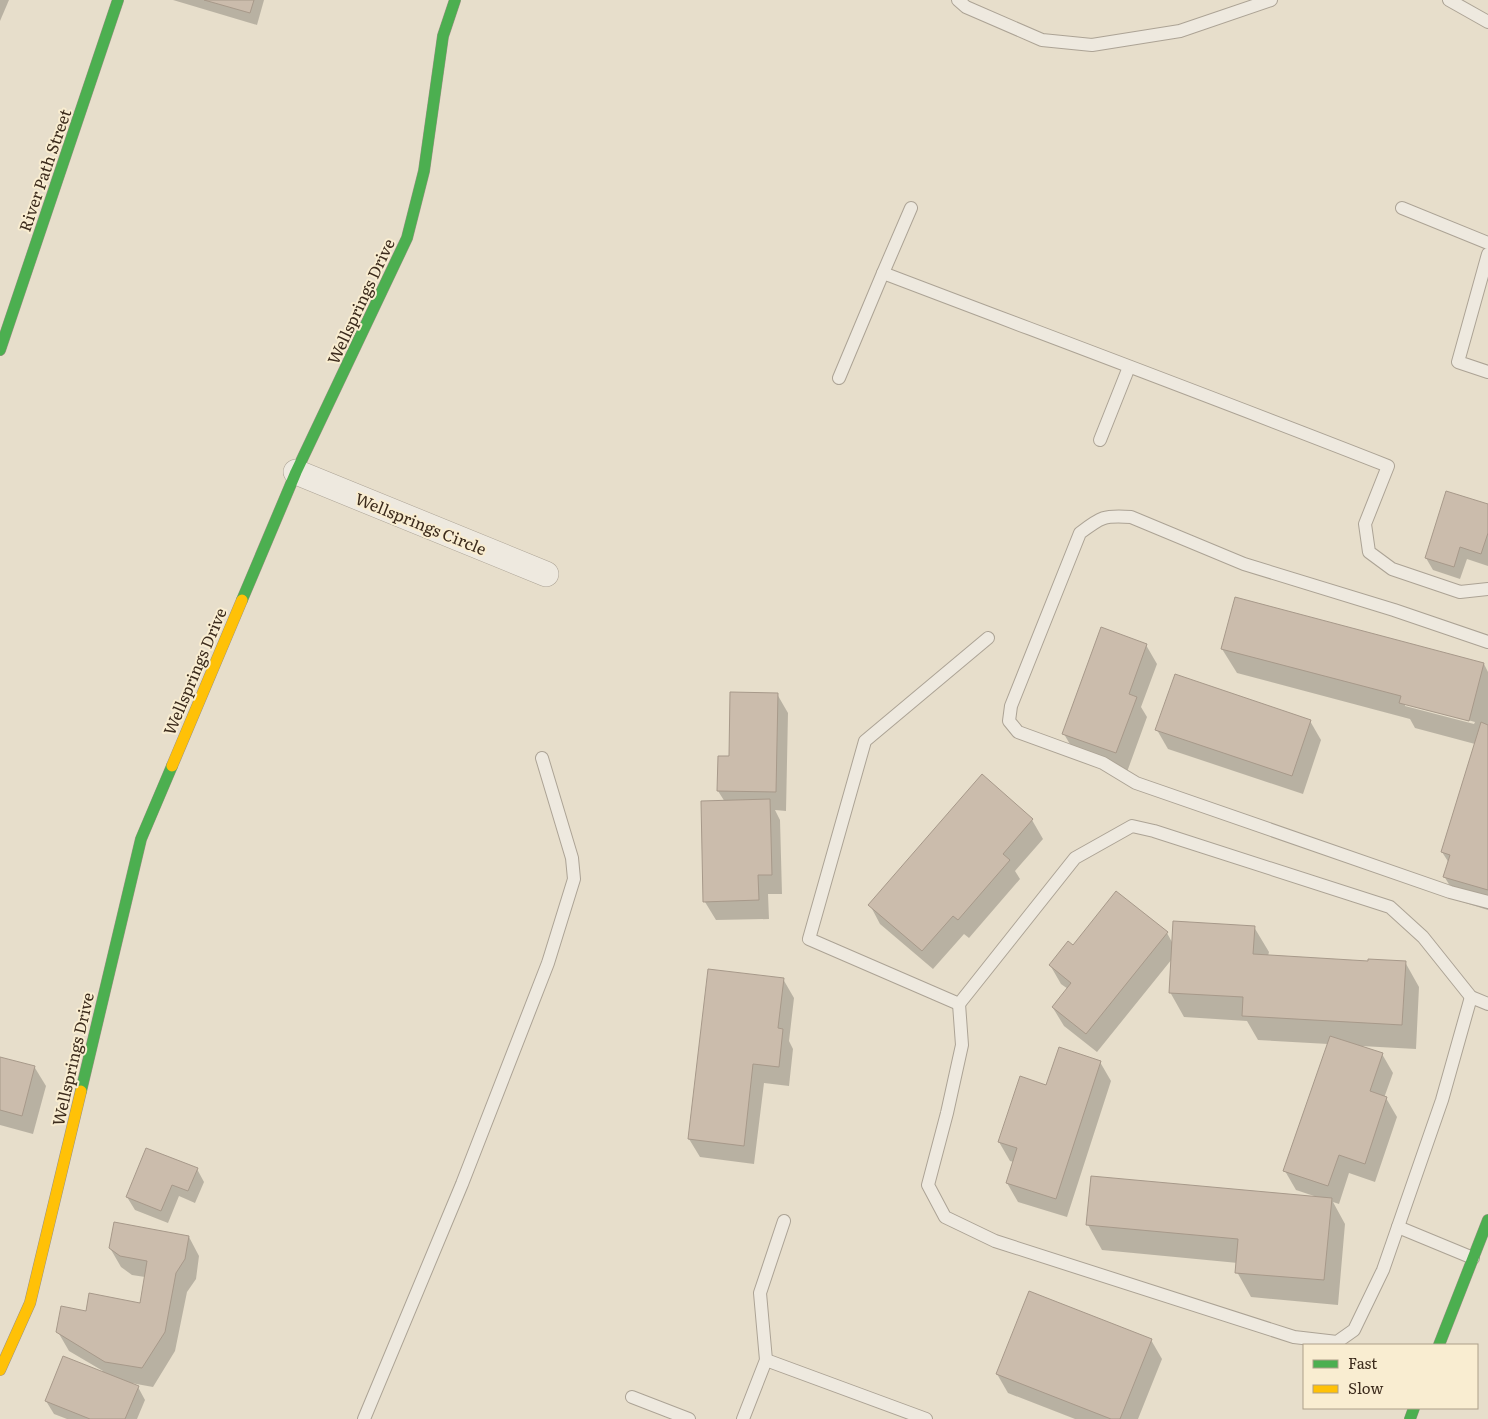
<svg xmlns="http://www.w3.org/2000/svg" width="1488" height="1419" font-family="Literata,serif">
  <rect width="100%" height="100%" fill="#e7decb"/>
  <g fill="#0003" fill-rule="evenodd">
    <path d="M0,0h9l-9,21z"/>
    <path d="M173,0h91l-7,25z"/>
    <path d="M1488,505v61l-21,-7 -7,20 -27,-9 -7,-12z"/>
    <path d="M1146,645l11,19 -16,43 6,10 -20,55 -52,-19 -11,-19z"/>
    <path d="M1222,649l262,15 4,8v238l-29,-9 -15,-25 5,-13 -7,-11 33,-108 -60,-16 -5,-9 -173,-46zM1405,703l70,19 -1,2 -69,-18z"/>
    <path d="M777,694l11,19 -2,98 -11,-1 5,10 2,74h-14l1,25 -53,1 -11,-18 20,-100 -7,-11 12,-34z"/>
    <path d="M1310,721l11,19 -18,54 -135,-45 -11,-19z"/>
    <path d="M1032,820l11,19 -28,32 5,8 -51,59 -5,-4 -31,35 -53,-45 -10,-19z"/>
    <path d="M1254,927l15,25 -1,4 101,6h36l14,25 -3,62 -55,-3 21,8 11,19 -9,25h2l11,19 -22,65 -26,-9 -10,31 -6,-2 12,22 -7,81 -87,-8 -14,-25 1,-9 -136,-13 -14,-25 229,-28 -21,-7 -11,-19 43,-127 -70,-4 -11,-19 -63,-4 -14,-25 2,-33 -75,93 -33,-26 -11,-18 15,-19 -7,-5 -11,-19 24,-19 93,-13 6,11z"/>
    <path d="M783,979l11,19 -5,43 4,8 -4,37 -25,-3 -10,81 -54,-7 -11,-18z"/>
    <path d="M0,1058l35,10 11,18 -13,48 -33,-9z"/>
    <path d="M1100,1062l11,19 -44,136 -49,-15 -11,-19 7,-21 -4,-1 -11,-19 48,-56z"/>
    <path d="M197,1169l7,13 -9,21 -16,-7 -11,27 -33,-13 -8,-13z"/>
    <path d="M189,1237l10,19 -3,23 -9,13 -12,59 -22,36 -22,-4v1l7,3 7,13 -8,19h-70l-13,-5 -8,-13 57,-30 -34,-20 -11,-19 29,-20 54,-8 4,-27 -13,-2 -11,-8 -11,-19z"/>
    <path d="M1151,1340l11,19 -24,60h-63l-67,-26 -11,-19z"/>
  </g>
  <g fill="#cbbcac" stroke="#a7998a">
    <path d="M204,0h50l-4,13z"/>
    <path d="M1446,491l42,13v29l-7,21 -21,-7 -6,20 -29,-9z"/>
    <path d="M1235,597l249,66 -15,58 -70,-18 2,-7 -180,-47z"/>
    <path d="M1101,627l46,17 -18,50 8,3 -21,56 -54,-19z"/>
    <path d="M1175,674l136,46 -19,56 -137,-46z"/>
    <path d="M730,692l48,1 -2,99 -59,-1 1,-35h11z"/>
    <path d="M1481,722l7,3v165l-45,-13 7,-22 -9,-3z"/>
    <path d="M982,774l51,45 -30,35 7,6 -52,60 -5,-4 -31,35 -54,-46z"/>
    <path d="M770,799l2,76h-14l1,25 -56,2 -2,-101z"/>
    <path d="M1116,891l52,41 -82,102 -34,-27 19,-24 -22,-18 19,-24 5,4z"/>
    <path d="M1173,921l82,5 -2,28 115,7v-2l38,2 -4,64 -160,-9 1,-19 -74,-4z"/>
    <path d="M708,969l76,9 -6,50 5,1 -4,38 -26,-3 -9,82 -56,-7z"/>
    <path d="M1330,1036l53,17 -13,38 17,6 -22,67 -26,-9 -11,31 -45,-15z"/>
    <path d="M1059,1047l42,14 -45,138 -50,-16 11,-35 -19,-6 22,-66 26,9z"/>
    <path d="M0,1057l35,9 -13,50 -22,-6z"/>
    <path d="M146,1148l52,20 -10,23 -16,-6 -11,26 -35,-14z"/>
    <path d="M1091,1176l241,22 -8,82 -89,-7 3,-34 -152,-14z"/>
    <path d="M114,1222l75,14 -4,23 -9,14 -11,59 -23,36 -37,-6 -49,-30 5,-26 25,5 3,-18 51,10 7,-42 -27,-5 -11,-8z"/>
    <path d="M1029,1291l123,48 -32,80h-9l-115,-45z"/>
    <path d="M63,1356l76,30 -14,33h-35l-45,-18z"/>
  </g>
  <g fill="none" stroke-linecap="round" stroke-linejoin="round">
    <defs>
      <g id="lane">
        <path d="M958,0l8,7 76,33 50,5 88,-14 91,-31"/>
        <path d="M1449,0l39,22"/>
        <path d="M1402,208l86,35"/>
        <path d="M1488,254l-30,108 30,10"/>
        <path d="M883,273l28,-65"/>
        <path d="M839,378l44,-105c168,64 337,127 505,193l-23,58 4,28 23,17 68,23 28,-3"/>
        <path d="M1100,440l29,-73"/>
        <path d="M988,638l-123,103 -56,198 150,65 116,-146 57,-32 22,5 236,76 33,30 48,60 17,7"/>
        <path d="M1488,642l-94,-32 -150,-46 -113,-47c-27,-2 -30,0 -51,16l-69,173 -2,15 9,11 85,31 33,20 314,109 38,10"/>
        <path d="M959,1004l3,41 -15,68 -19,72 17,32 50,24 299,96 43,5 17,-12 29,-60 59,-170 29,-103"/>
        <path d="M1398,1227l75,31"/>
        <path d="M766,1360l160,59"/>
        <path d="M632,1397l57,22"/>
        <path d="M364,1419l98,-235 86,-221 26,-84 -2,-21 -30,-100"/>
        <path d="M743,1419l23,-59 -6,-67 24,-72"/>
      </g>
      <path id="street" d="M296,472l250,102"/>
      <g id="fast">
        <path d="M0,350l118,-350"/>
        <path d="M242,600l54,-128 111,-234 17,-67 19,-135 12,-36"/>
        <path d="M81,1091l60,-252 31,-73"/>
        <path d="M1439,1345l49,-125"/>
        <path d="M1410,1419l4,-11"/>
      </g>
      <g id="slow">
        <path d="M172,766l70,-166"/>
        <path d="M0,1370l30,-67 51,-212"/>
      </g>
    </defs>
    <use href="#lane" stroke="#aca395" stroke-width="14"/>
    <use href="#street" stroke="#aca395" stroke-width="26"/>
    <use href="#fast" stroke="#9b9285" stroke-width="12"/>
    <use href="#slow" stroke="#9b9285" stroke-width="12"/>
    <use href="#lane" stroke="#eee9df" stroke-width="12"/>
    <use href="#street" stroke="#eee9df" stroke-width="25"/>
    <use href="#fast" stroke="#4caf50" stroke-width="11"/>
    <use href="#slow" stroke="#ffc107" stroke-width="11"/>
  </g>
  <g text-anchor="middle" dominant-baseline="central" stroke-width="4" stroke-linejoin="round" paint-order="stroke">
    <g font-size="16" fill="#3c2b1c" stroke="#f9edd1">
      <text transform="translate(44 170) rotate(-71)">River Path Street</text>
      <text transform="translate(360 301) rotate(-65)">Wellsprings Drive</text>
      <text transform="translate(421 523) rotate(22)">Wellsprings Circle</text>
      <text transform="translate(194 671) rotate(-67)">Wellsprings Drive</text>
      <text transform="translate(72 1059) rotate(-77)">Wellsprings Drive</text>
    </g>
  </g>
  <rect x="1303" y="1344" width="175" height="65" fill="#f9edd1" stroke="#ad9f89"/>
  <rect x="1313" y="1360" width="25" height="8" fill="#4caf50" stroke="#ad9f89"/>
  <text x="1348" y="1369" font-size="15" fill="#3c2b1c">Fast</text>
  <rect x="1313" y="1385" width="25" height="8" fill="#ffc107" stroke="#ad9f89"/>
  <text x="1348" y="1394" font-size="15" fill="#3c2b1c">Slow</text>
</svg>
